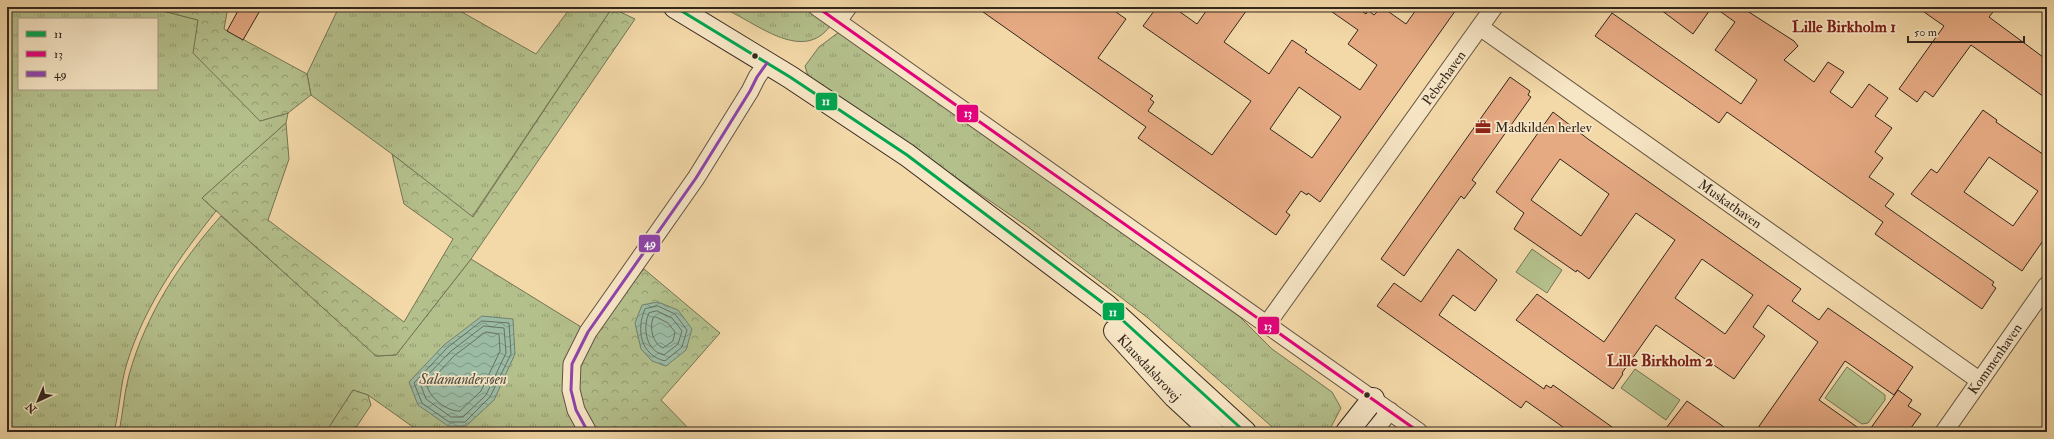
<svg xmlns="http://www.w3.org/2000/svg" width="2054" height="439" font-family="'IM FELL Double Pica',serif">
  <defs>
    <pattern id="grass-tufts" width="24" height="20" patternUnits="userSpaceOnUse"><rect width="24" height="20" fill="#b4c08c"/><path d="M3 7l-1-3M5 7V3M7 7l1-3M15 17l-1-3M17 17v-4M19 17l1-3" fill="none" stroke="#939c72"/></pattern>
    <pattern id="forest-crowns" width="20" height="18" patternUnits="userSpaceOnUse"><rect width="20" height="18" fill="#b4c08c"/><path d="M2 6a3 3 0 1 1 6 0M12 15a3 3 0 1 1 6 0" fill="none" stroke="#939c72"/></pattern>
    <pattern id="water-waves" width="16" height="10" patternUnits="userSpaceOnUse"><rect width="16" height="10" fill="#9cbba4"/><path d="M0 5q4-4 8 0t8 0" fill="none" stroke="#809885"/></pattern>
  </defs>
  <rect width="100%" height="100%" fill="#f3d8a8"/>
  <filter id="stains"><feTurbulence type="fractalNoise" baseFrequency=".005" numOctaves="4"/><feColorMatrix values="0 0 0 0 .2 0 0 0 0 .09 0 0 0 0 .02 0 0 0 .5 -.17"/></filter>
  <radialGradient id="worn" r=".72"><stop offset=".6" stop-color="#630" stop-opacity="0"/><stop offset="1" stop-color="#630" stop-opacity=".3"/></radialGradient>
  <g fill="url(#grass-tufts)" stroke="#747455" fill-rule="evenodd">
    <path d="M7,7h140l51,13 62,101 28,-8 -2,10 -84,75 14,13c-37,47 -71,94 -89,152 -7,22 -7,46 -13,69h-107zM19,19h138v70h-138z"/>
    <path d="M339,7h114l83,47 35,-47 41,1 -140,209 -80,-63 -81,-59 -4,-21z"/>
    <path d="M734,7h68l28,19c-26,36 -70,0 -99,-14z"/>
    <path d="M839,32l401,285 32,32 60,43 9,16 -11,21 -6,3h-46l-130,-114 -120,-91 -220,-151 -3,-10 14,-19z"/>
    <path d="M221,216l156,140 19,-1 75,-96 115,71 -5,102h-161l-52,-37 -15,-5 -27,42h-207c4,-19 5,-39 10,-57 17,-61 51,-113 92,-159z"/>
  </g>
  <g fill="url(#forest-crowns)" stroke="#747455">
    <path d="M147,7h81l-4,22 83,45 4,21 -23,18 -28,8 -67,-68 5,-33z"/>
    <path d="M612,8l23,11 -164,240 -75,96 -20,1 -174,-158 84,-75 3,36 -21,61 136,102 49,-83 -49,-35 -12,-50 81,63z"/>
    <path d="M644,269l76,64 -59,67 31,32h-98l-17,-41 1,-26 16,-36z"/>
    <path d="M353,390l15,5 3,10 -18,27h-27z"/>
  </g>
  <g fill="#b4c08c" stroke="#747455">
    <path d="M1532,249l30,21 -15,23 -31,-21z"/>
    <path d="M1847,367l38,28v5l-17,23 -6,1 -37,-26z"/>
    <path d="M1635,369l45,31 -14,20 -45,-32z"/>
  </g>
  <g fill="url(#water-waves)" stroke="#72806e">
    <path d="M658,302l20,8 14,19 -6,21 -20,16 -14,-5 -11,-12 -6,-26 7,-18z"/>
    <path d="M482,316l31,3 2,35 -21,46 -28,26h-18l-30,-21 -9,-23 35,-37z"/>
  </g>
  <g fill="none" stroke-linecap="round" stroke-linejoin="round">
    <g stroke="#687161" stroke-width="1">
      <path d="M658,306l17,8 12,16 -5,17 -17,14c-25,-6 -29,-32 -20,-52z"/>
      <path d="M657,311l15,7 10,13 -4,13 -14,11c-18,-4 -22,-27 -15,-42z"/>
      <path d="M656,317l12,6 7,9 -2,9 -10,7c-10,-4 -14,-20 -10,-30z"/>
      <path d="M482,321l27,2 2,31 -21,43 -25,25h-16l-27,-19 -8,-20 33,-35z"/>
      <path d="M484,326l20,2 2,25 -20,42 -23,22h-12l-25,-18 -6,-16 30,-31z"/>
      <path d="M486,332l13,2 1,17 -19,40 -21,20c-13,1 -31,-14 -33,-26l27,-29z"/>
    </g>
  </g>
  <g fill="#e6aa83" stroke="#33271e" fill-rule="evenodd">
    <path d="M240,7h22l-19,33 -16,-9z"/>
    <path d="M976,7h133l17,12 -28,39 55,38 -3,3 4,3 -6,9 64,44 39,-54 -108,-75 14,-19h16l24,17 12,-17h40l-25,35 45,32 23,-34 15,10 -2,2 55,38 17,-25 -29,-21 10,-14 -33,-23h31l10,7 2,-4 6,5 8,-8 24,17 12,-17h40l-138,195 -12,-9 -1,2 -6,-4 -15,21 4,3 -14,20 -138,-97 8,-11zM1299,87l42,30 -29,41 -42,-29z"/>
    <path d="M1657,7h55l-19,27z"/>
    <path d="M1714,7h27l53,34 4,5 -14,14 30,22 14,-20 16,10 -14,20 22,16 17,-24 19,14 -13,18 17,12 -17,24 8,6 -14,19 25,17 -9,12 109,76 -2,3 4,3 -14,21 -107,-75 8,-12 -156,-110 -8,11 -124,-87 17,-23 129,91 16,-24 -42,-30 20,-28z"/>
    <path d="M1917,7h80l-8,10 58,43v39l-76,-54 -38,52 -8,-6 -8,11 -18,-13 45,-63z"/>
    <path d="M1510,77l20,14 -2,4 3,2 -59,83 4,3 -12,16 -3,-3 -57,80 -23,-17z"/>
    <path d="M1983,110l14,10 -1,2 51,35v78l-25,36 -111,-77 20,-25 6,4zM1989,157l49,34 -25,35 -49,-34z"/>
    <path d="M1553,112l35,27 213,150 -9,12 27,19 9,-12 85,59 -19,28 -49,-34 -26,39 45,32h-58l-7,-5 -4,5h-40l63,-90 -50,-37 -15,22 12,9 -31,43 -78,-54 -34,48 1,1 -10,15 -97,-69 21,-26 67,48 71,-102 -39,-27 -47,66 -12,-9 -1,2 -62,-43 10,-16 -28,-21zM1560,159l49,35 -28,42 -50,-36zM1702,259l51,36 -28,39 -50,-36z"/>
    <path d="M1458,249l39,31 -22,31 -22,-16 -14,20 105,74 2,-4 5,3 2,-3 66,47h-49l-44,-31 -5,7 -144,-102 17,-23 27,19z"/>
    <path d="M1898,390l14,10 -4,6 13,8 -13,18h-40z"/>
    <path d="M1687,401l44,31h-57l-7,-5z"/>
  </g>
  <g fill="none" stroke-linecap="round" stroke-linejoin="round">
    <defs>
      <g id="street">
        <path d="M817,7l602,425"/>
        <path d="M838,21l10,-14"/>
        <path d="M1480,27l500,354"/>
        <path d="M1267,324l227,-317"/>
        <path d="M588,432l-12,-22 -5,-20 1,-26 16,-32 108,-154 54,-87 7,-14 10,-14"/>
        <path d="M1373,432l17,-21"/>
        <path d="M1944,432l103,-147"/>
      </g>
      <g id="secondary">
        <path d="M675,7l115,70 117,78 200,151 138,126"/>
        <path d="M1115,331l60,66 38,35"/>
        <path d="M1347,432l26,-33"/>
      </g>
    </defs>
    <use href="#street" stroke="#635340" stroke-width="19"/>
    <use href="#secondary" stroke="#33271e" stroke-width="24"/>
    <use href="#street" stroke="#f7e6c6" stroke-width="17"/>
    <use href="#secondary" stroke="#f7e6c6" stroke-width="22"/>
    <defs>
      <path id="bus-1" d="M675,7l115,70 117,78 200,151 138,126"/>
      <path id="bus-2" d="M817,7l602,425"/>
      <path id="bus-3" d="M588,432l-12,-22 -5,-20 1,-26 16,-32 108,-154 54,-87 7,-14 10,-14"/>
    </defs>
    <use href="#bus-1" stroke="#f7e6c6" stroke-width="6"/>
    <use href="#bus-2" stroke="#f7e6c6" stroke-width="6"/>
    <use href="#bus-3" stroke="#f7e6c6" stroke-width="6"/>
    <use href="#bus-1" stroke="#00a651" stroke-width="3"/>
    <use href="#bus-2" stroke="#e5007d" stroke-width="3"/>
    <use href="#bus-3" stroke="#8e44ad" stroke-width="3"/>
  </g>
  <defs>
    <symbol id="office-bare" viewBox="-9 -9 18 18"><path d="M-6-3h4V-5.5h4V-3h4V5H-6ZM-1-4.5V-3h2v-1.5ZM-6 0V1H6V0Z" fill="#8f2418" stroke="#f7e6c6" stroke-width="2.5" paint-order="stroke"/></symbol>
  </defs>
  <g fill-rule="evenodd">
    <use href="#office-bare" x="1472" y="116" width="22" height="22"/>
  </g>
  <g fill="#33271e" stroke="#f7e6c6" stroke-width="1.5">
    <circle cx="755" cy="56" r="3.5"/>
    <circle cx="1367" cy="395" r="3.5"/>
  </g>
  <g text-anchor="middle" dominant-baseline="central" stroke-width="3.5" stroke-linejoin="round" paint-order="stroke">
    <g font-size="14" fill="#33271e" stroke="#f7e6c6">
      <text transform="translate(1444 78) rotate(-54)">Peberhaven</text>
      <text transform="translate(1730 204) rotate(35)">Muskathaven</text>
      <text transform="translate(1995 359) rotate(-55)">Kommenhaven</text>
      <text transform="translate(1149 368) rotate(47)">Klausdalsbrovej</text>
    </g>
    <g font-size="14" fill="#33271e" stroke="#f7e6c6" text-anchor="start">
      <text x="1495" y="127">Madkilden herlev</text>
    </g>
    <g font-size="15" font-style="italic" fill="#4d4c40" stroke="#f7e6c6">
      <text x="463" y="379">Salamandersøen</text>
    </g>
    <g font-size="16" font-weight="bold" fill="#7a1f14" stroke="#f7e6c6">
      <text x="1844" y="27">Lille Birkholm 1</text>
      <text x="1660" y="361">Lille Birkholm 2</text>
    </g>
  </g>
  <g stroke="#f7e6c6" stroke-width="1.5">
    <rect x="815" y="92" width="23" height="19" rx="4" fill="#00a651"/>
    <rect x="956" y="104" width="23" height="19" rx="4" fill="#e5007d"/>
    <rect x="638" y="234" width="23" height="19" rx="4" fill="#8e44ad"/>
    <rect x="1102" y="302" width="23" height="19" rx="4" fill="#00a651"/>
    <rect x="1257" y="316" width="23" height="19" rx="4" fill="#e5007d"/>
  </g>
  <g font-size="11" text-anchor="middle" font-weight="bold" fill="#fff">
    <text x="826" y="105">11</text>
    <text x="968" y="117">13</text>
    <text x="650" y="247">49</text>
    <text x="1113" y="316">11</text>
    <text x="1268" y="330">13</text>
  </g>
  <rect width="2054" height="439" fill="none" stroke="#f3d8a8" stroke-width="24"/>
  <rect x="8" y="8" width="2038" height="423" fill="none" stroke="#33271e" stroke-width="2"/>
  <rect x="12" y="12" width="2030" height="415" fill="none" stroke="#33271e"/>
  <rect x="18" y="18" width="140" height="72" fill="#f7e6c6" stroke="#a99a83"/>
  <rect x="26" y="31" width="20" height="6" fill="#00a651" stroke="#a99a83"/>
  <text x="54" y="38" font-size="12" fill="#33271e">11</text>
  <rect x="26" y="51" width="20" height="6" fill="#e5007d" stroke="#a99a83"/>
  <text x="54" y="58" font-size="12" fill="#33271e">13</text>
  <rect x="26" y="71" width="20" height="6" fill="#8e44ad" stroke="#a99a83"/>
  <text x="54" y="78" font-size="12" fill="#33271e">49</text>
  <g transform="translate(38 401) rotate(224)" stroke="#f7e6c6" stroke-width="3" paint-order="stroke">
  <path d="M0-3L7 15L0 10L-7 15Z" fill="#33271e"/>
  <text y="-6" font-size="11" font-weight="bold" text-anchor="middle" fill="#33271e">N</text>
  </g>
  <path d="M1908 36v6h116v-6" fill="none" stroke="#33271e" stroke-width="2"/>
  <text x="1914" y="36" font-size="12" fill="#33271e" stroke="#f7e6c6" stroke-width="3" paint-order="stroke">50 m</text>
  <rect width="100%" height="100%" filter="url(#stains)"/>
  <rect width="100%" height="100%" fill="url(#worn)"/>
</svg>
